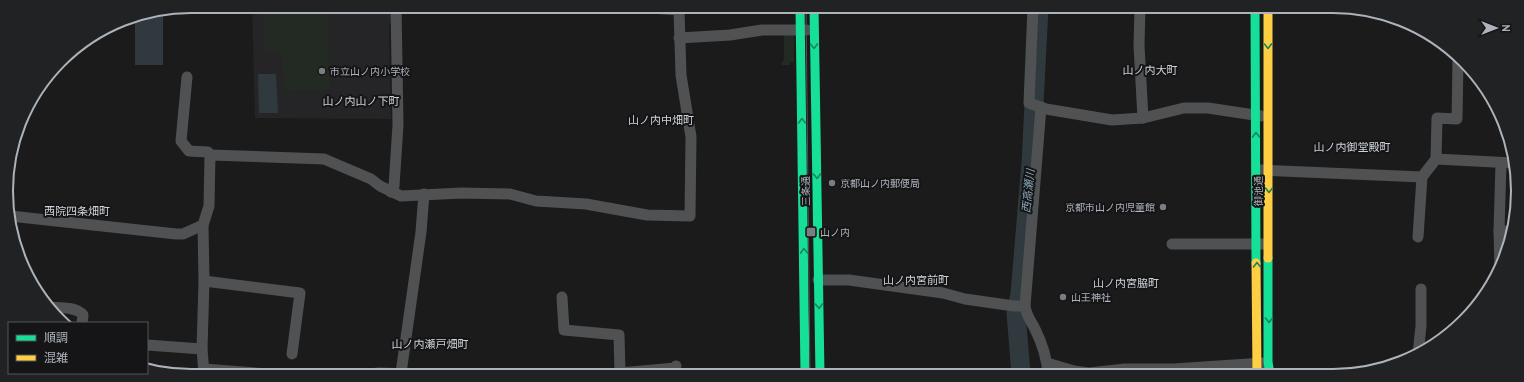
<svg xmlns="http://www.w3.org/2000/svg" width="1524" height="382" font-family="'PT Sans','Noto Sans JP',sans-serif">
  <rect width="100%" height="100%" fill="#1b1b1b"/>
  <path fill="#252527" d="M252,6h140v13l-3,6 2,94 -136,-1z"/>
  <g fill="#232923">
    <path d="M264,8h51l3,4h10l2,78 -46,1 -2,-38h-18z"/>
    <path d="M784,35h10v27h-4v3h-8v-4h2z"/>
  </g>
  <g fill="#303a3e">
    <path d="M163,12v53h-28v-48z"/>
    <path d="M258,74h18l2,39h-19z"/>
  </g>
  <g fill="none" stroke-linecap="round" stroke-linejoin="round">
    <g stroke="#303a3e" stroke-width="3">
      <path d="M830,373l8,1"/>
      <path d="M890,374h60"/>
      <path d="M956,374l15,-3 50,3"/>
    </g>
    <path stroke="#303a3e" stroke-width="19" d="M1021,374l-5,-61 4,-19 11,-131 8,-156"/>
    <g stroke="#4f5153" stroke-width="11">
      <path d="M1033,7l-4,96 17,6 66,11 31,-2 41,-10h24l53,8"/>
      <path d="M1140,7l-1,39 4,72"/>
      <path d="M679,38l51,-3 32,-5h45"/>
      <path d="M187,77l-6,64 8,10 19,1 2,3"/>
      <path d="M1041,107l-16,199c1,9 6,15 10,23 7,14 12,30 13,45"/>
      <path d="M1436,159l77,4"/>
      <path d="M1261,170l161,7 14,-18 1,-41 20,1 1,-60"/>
      <path d="M391,192l3,-6 4,-61 -2,-119"/>
      <path d="M10,216l166,18h7l20,-9"/>
      <path d="M1499,231h13"/>
      <path d="M1418,237l4,-60"/>
      <path d="M1172,244h92"/>
      <path d="M1500,268l-1,-37 2,-68"/>
      <path d="M818,280h31l94,13 22,6 49,7h11"/>
      <path d="M204,281l96,12 -8,61"/>
      <path d="M562,297l2,33 55,5 1,38"/>
      <path d="M48,307c10,1 28,-1 35,8l-1,8"/>
      <path d="M147,345l55,4"/>
      <path d="M1418,354l3,-28v-37"/>
      <path d="M1047,363l27,8 15,2 36,-4h49l89,-6"/>
      <path d="M204,369l63,5"/>
      <path d="M401,373l20,-141 3,-38"/>
      <path d="M204,374l-2,-25 2,-68 -1,-56 6,-19 1,-51 114,4 47,20 9,7 21,10 61,-3 48,1 26,7 50,3 61,11 43,1 1,-79 -10,-62 -2,-65 -42,-3"/>
      <path d="M369,374l10,-1 34,1"/>
      <path d="M609,374l66,-6 1,-2"/>
    </g>
    <g stroke="#16e098" stroke-width="9">
      <path d="M800,7l5,367"/>
      <path d="M814,7l6,367"/>
      <path d="M1255,7l1,256"/>
      <path d="M1268,258v104l2,12"/>
    </g>
    <g stroke="#ffcf43" stroke-width="9">
      <path d="M1268,7v251"/>
      <path d="M1256,263l1,111"/>
    </g>
    <path stroke="#505152" stroke-width="1" d="M806,7l4,367"/>
  </g>
  <defs><path id="oneway-chevron" d="M-2-3.5L2.5 0L-2 3.5" fill="none" stroke-width="1.6" stroke-linecap="round" stroke-linejoin="round"/></defs>
  <g stroke="#16855e">
    <use href="#oneway-chevron" transform="translate(814 46) rotate(89)"/>
    <use href="#oneway-chevron" transform="translate(1268 46) rotate(89)"/>
    <use href="#oneway-chevron" transform="translate(802 121) rotate(-91)"/>
    <use href="#oneway-chevron" transform="translate(1256 135) rotate(-91)"/>
    <use href="#oneway-chevron" transform="translate(817 176) rotate(89)"/>
    <use href="#oneway-chevron" transform="translate(1269 190) rotate(90)"/>
    <use href="#oneway-chevron" transform="translate(804 251) rotate(-91)"/>
    <use href="#oneway-chevron" transform="translate(1257 265) rotate(-90)"/>
    <use href="#oneway-chevron" transform="translate(819 306) rotate(88)"/>
    <use href="#oneway-chevron" transform="translate(1269 320) rotate(90)"/>
  </g>
  <g fill="#7a7e82" stroke="#151517" stroke-width="1.5">
    <circle cx="322" cy="71" r="4"/>
    <circle cx="832" cy="183" r="4"/>
    <circle cx="1163" cy="207" r="4"/>
    <rect x="806" y="227" width="10" height="10" rx="2"/>
    <circle cx="1063" cy="297" r="4"/>
  </g>
  <g text-anchor="middle" dominant-baseline="central" stroke-width="4" stroke-linejoin="round" paint-order="stroke">
    <g font-size="10" fill="#adb3ba" stroke="#151517" text-anchor="start">
      <text x="330" y="71">市立山ノ内小学校</text>
      <text x="840" y="183">京都山ノ内郵便局</text>
      <text x="1155" y="207" text-anchor="end">京都市山ノ内児童館</text>
      <text x="820" y="232">山ノ内</text>
      <text x="1071" y="297">山王神社</text>
    </g>
    <g font-size="10" fill="#adb3ba" stroke="#151517">
      <text transform="translate(806 191) rotate(-91)">三条通</text>
      <text transform="translate(1258 191) rotate(-90)">御池通</text>
    </g>
    <g font-size="11" fill="#ced2d7" stroke="#151517">
      <text x="1150" y="70">山ノ内大町</text>
      <text x="361" y="101">山ノ内山ノ下町</text>
      <text x="661" y="120">山ノ内中畑町</text>
      <text x="1352" y="147">山ノ内御堂殿町</text>
      <text x="77" y="211">西院四条畑町</text>
      <text x="916" y="280">山ノ内宮前町</text>
      <text x="1126" y="283">山ノ内宮脇町</text>
      <text x="430" y="344">山ノ内瀬戸畑町</text>
    </g>
    <g font-size="11" font-style="italic" fill="#87a6b3" stroke="#151517">
      <text transform="translate(1028 191) rotate(-84)">西高瀬川</text>
    </g>
  </g>
  <path d="M0 0H1524V382H0ZM191 13H1333A178 178 0 0 1 1511 191V191A178 178 0 0 1 1333 369H191A178 178 0 0 1 13 191V191A178 178 0 0 1 191 13Z" fill="#212224" fill-rule="evenodd"/>
  <path fill="none" stroke="#adb3ba" stroke-width="2" d="M191 13H1333A178 178 0 0 1 1511 191V191A178 178 0 0 1 1333 369H191A178 178 0 0 1 13 191V191A178 178 0 0 1 191 13Z"/>
  <rect x="8" y="322" width="140" height="52" fill="#151517" stroke="#525458"/>
  <rect x="16" y="335" width="20" height="6" fill="#16e098" stroke="#525458"/>
  <text x="44" y="342" font-size="12" fill="#adb3ba">順調</text>
  <rect x="16" y="355" width="20" height="6" fill="#ffcf43" stroke="#525458"/>
  <text x="44" y="362" font-size="12" fill="#adb3ba">混雑</text>
  <g transform="translate(1496 28) rotate(90)" stroke="#151517" stroke-width="3" paint-order="stroke">
  <path d="M0-3L7 15L0 10L-7 15Z" fill="#adb3ba"/>
  <text y="-6" font-size="11" font-weight="bold" text-anchor="middle" fill="#adb3ba">N</text>
  </g>
</svg>
